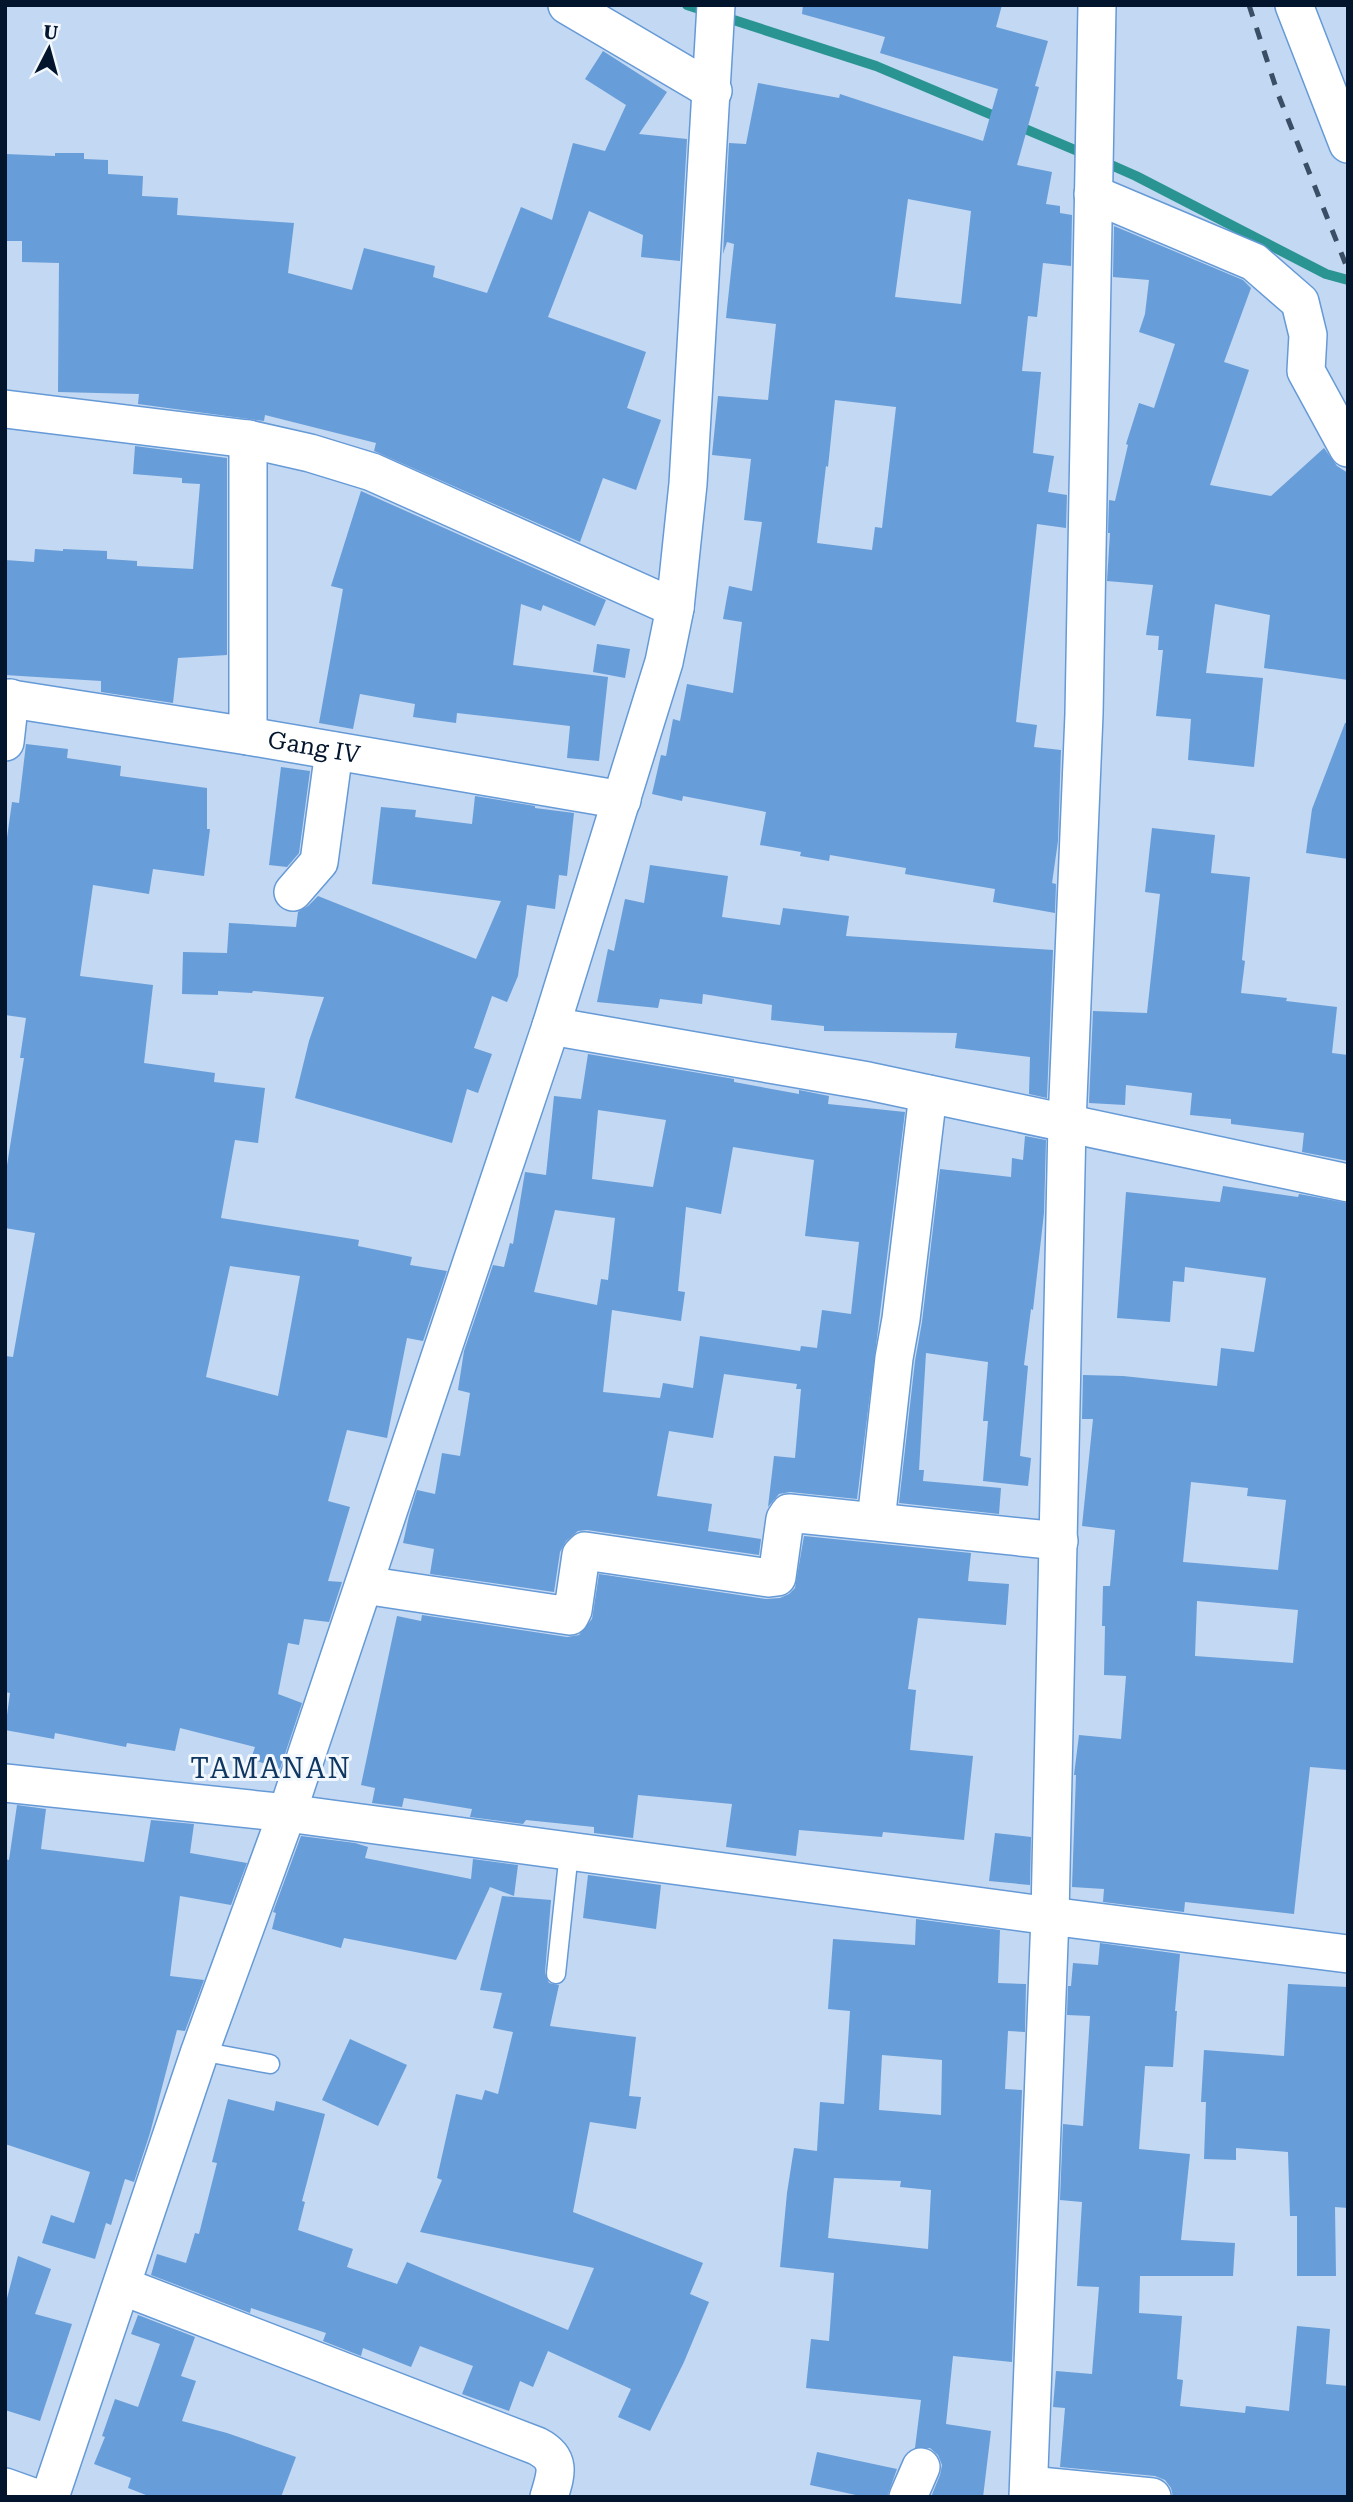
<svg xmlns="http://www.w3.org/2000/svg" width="1353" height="2502" font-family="'Roboto Serif',serif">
  <rect width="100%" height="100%" fill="#c3d8f2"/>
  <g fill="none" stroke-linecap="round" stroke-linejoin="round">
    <g stroke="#299492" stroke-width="10">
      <path d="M687,5l189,61 211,89"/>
      <path d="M1102,161l34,15 190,98 22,6"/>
    </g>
  </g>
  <g fill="#679dd9" fill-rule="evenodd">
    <path d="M803,5h199l-6,22 52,14 -13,45 4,1 -22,78 35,7 -6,32 14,2v7l12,2 -1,51 -28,-3 -6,54 -9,-1 -6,55 19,1 -8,81 21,3 -6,36 19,3 -1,33 -29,-4 -21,198 21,3 -3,22 27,3 -3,91 -6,42 4,1 -1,29 -62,-11 2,-13 -90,-15 1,-6 -76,-13 -1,6 -29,-5 1,-4 -41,-7 6,-33 -83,-16 -1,5 -30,-7 9,-39 5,1 7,-37 7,2 7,-37 46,9 9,-71 -19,-3 6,-33 23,5 10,-69 -18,-2 7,-61 -39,-4 6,-59 50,4 8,-76 -50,-6 8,-74 -7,-2 -4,12 6,-111 17,1 12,-61 81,15 1,-4 143,47 15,-52 -118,-36 5,-16 -83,-23zM908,199l63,12 -10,93 -66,-7zM835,400l61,7 -14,121 -7,-1 -3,23 -55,-7 9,-77 2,1z"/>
    <path d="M603,51l64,41 -28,42 48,5 -7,122 -39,-4 2,-22 -54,-24 -41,106 98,35 -19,56 34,12 -25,70 -33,-12 -23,64 -206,-91 2,-8 -111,-28 -1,6 -126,-17 1,-10 -81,-2 1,-129 -37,-1v-21h-17v-87l50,2v-3h29v6l24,1v14l35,2 -1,20 36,2 -1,17 117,8 -6,50 64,17 12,-42 71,18 -2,11 54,16 34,-86 31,13 21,-77 32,8 21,-46 -41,-26z"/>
    <path d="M1114,226l129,54 8,8 -27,74 25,8 -39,115 61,11 53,-48 13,18 11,7v207l-84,-12 6,-53 -55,-11 -9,69 57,5 -9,89 -66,-7 3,-41 -35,-3 7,-66h-5l1,-14 -13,-1 7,-50 -46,-4 3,-48h-2l1,-33 6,1 13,-56 -2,-1 13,-41 15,5 21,-64 -36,-12 6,-18 4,-34 -36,-3z"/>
    <path d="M135,446l92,12v197l-49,3 -5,45 -72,-11v-11l-96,-6v-115l29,2 1,-13 28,2v-2l44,2v8l30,2v5l56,3 7,-85 -18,-1v-5l-49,-4z"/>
    <path d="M361,491l245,109 -11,26 -52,-21 -2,6 -20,-7 -8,61 95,12 -9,84 -32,-3 3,-32 -113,-13 -1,10 -43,-6 2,-13 -55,-10 -7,35 -34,-6 24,-134 -12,-3z"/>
    <path d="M597,644l33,5 -5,29 -32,-6z"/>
    <path d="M1345,723h3v136l-42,-6 6,-44z"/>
    <path d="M26,744l42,5 -1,9 54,8 -1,10 87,12v41h3l-6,47 -51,-7 -4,25 -56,-9 -13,91 73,9 -9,78 71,10 -1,9 51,6 -7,55 -23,-3 -14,78 138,22 -1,6 54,11 -2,8 37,6 -24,70 -16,-3 -20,100 -40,-8 -19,71 22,6 -22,74 14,1 -13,40 -25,-3 -5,26 -11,-2 -10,51 24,9 -22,66 -29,-10 4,-12 -75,-19 -5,23 -48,-8 -1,4 -71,-14 -1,6 -49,-9 5,-37 -5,-1v-336l8,1 22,-124 -30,-5v-50l19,-120h-4l6,-40 -21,-3v-163l7,-50 7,1zM230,1266l70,10 -22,120 -72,-19z"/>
    <path d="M281,767l29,4 -11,82 -12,14 -18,-2z"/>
    <path d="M475,796l60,10v2l39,5 -7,63 -8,-1 -4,34 -28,-4 -9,71 -11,26 -15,-6 -18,52 18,6 -14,39 -11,-4 -15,54 -157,-45 14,-57 15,-44 -71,-6 -1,2 -34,-2v4l-36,-1 1,-42 44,1 2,-30 67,4 2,-15 10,-6 10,-10 158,63 25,-58 -129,-17 9,-77 35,3 -1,7 57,7z"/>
    <path d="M1152,828l63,7 -4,38 39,4 -8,83 3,1 -4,32 46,5 -1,3 51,6 -5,46 16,2v106l-46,-9 2,-19 -73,-9v-5l-41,-4 2,-22 -66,-8 -1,20 -36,-2 4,-92 54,2 13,-119 -15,-2z"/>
    <path d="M650,865l78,11 -6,41 58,8 3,-17 66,8 -3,20 207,14 -6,148 -18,-4 1,-37 -75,-9 2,-15 -133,-2v-5l-53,-6 1,-15 -69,-11 -1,10 -42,-5 -2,9 -61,-6 11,-53 6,2 11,-52 19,4z"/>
    <path d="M588,1054l146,25v3l65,12v-4l30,6 -1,8 77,8 -48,387 -67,-7 -11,2 -11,13 6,-51 21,2 6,-69h-5l1,-5 -73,-10 -11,64 -44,-7 -12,65 55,8 -4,27 53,8 -2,16 -172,-25 -9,1 -12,10 -6,11 -6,40 -124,-18 4,-25 -31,-6 6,-27 8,-26 18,4 7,-41 18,3 10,-63 -12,-3 6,-39 29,-86 11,2 6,-24 3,1 12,-72 21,3 8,-79 27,3zM598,1110l68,10 -13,67 -61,-8zM733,1147l81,13 -9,76 54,6 -8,72 -29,-4 -5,38 -16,-2 -1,5 -100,-15 -7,52 -30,-5 -3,15 -57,-6 9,-82 69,11 4,-29 -7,-1 8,-84 35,7zM555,1210l60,8 -7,62 -7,-1 -4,26 -63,-13z"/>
    <path d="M1025,1136l21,4 -2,73 -11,97 -2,-1 -7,56 4,1 -8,90 11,2 -3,28 -45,-5 5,-60h-5l5,-59 -62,-9 -7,117h5l-1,11 78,7 -2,26 -100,-11 16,-142 7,-39 18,-153 71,8 1,-19 11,2z"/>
    <path d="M1223,1186l75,11 1,-3 49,9v567l-38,-3 -16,147 -109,-12 -1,10 -81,-10 1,-13 -32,-2 4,-112h-2l5,-40 42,4 5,-63 -22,-1 1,-49h-3l1,-40h7l5,-56 -33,-4 11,-107h-11l1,-44 40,1 94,10 4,-38 33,4 12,-74 -81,-11 -1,15 -11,-1 -3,41 -53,-4 9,-126 94,10zM1191,1482l57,6 -1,8 39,4 -8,70 -95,-8zM1197,1601l101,9 -5,53 -98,-7z"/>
    <path d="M804,1536l167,17 -3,28 41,3 -3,41 -88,-7 -10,71 8,1 -6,60 63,6 -9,84 -81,-8 -1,5 -83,-7 -3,26 -70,-9 6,-43 -94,-9 -5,43 -39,-5v-6l-68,-7 -3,4 -53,-7 2,-8 -68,-11 -2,9 -30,-4 3,-15 -14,-3 36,-169 24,5 1,-6 145,22 12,-2 13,-16 7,-45 167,25 14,-1 9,-4 6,-6z"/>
    <path d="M17,1805l29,4 -5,40 103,13 7,-42 43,4 -4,29 57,10 -16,42 -51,-9 -10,80 34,4 -19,51 -8,-1 -27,103 -16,49 -9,-3 -14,46 -5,-2 -11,36 -53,-16 9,-28 23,8 16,-51 -85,-28v-285l4,1z"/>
    <path d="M995,1833l36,4 -1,48 -41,-4z"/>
    <path d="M301,1836l54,7 13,4 -3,11 106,21 2,-20 45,6 -4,31 -24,-9 -34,73 -112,-22 -3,10 -69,-19 4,-16 -3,-1z"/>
    <path d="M588,1875l73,10 -5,44 -73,-11z"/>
    <path d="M502,1896l49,4 -6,73 4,10 10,2 -9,41 86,11 -7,59 12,1 -5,32 -46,-7 -17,90 130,51 -13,31 19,8 -25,60 -34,69 -32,-14 13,-28 -83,-38 -15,36 -13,-6 -11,30 -47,-17 11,-28 -53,-20 -9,21 -48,-19 -2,8 -38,-15 3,-8 -75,-25 -1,5 -99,-38 6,-21 29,9 9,-30 4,1 18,-71 -5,-1 16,-63 46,12 2,-10 49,13 -23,87 3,1 -7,28 55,19 -6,18 50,17 10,-22 161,68 26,-62 -174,-36 22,-52 -5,-2 19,-84 26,6 3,-10 13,4 15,-62 -20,-4 9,-35 -22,-3z"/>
    <path d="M916,1919l84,11 -2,53 28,1 -1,48 -17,-1 -3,58 17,1 -10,272 -59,-6 -7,68 45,7 -8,66h-52l9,-22 2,-10 -4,-10 -8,-7h-15l6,-48 -115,-12 5,-49 18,2 5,-68 -54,-6 7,-74 7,-45 23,3 3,-49 24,2 6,-93 -22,-2 5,-70 82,6zM882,2055l60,5 -1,55 -62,-5zM834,2178l67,3 -1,6 31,3 -3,59 -100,-11z"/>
    <path d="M1100,1943l80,11 -5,57h2l-4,56 -28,-1 -6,83 51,5 -9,86 54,3 -2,33h-93l-1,37 43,3 -5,63 6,1 -3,26 65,7 1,-7 43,5 8,-85 33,3 -4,55 22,2v111h-175l-2,-9 -6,-8 -10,-4 -95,-9 5,-59 -12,-1 3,-36 36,3 7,-87 -22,-1 5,-84 -22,-2 3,-76 20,2 7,-110 -23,-1 1,-29h3l2,-23 25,2z"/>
    <path d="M1288,1984l60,3v221l-13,-1 1,69h-39v-60h-7l-2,-64 -52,-4v12l-32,-1 2,-57h-5l3,-52 80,6z"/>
    <path d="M350,2039l57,26 -29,61 -56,-26z"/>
    <path d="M18,2256l33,13 -16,45 37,10 -32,97 -35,-11v-104z"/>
    <path d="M138,2315l57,22 -14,39 15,5 -14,40 45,12 69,24 -15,40h-130l-23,-9 3,-10 -37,-14 11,-27 -3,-1 13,-37 23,8 22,-63 -29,-10z"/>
    <path d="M817,2452l80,17 -10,28h-22l-55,-12z"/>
  </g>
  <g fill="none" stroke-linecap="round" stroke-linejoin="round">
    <defs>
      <g id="service">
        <path d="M556,1974l13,-122"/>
        <path d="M200,2051l70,13"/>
      </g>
      <g id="minor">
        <path d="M567,5l146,86"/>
        <path d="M1294,5l54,139"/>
        <path d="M1093,194l161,68 46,40 8,33 -2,36 42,77"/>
        <path d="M5,409l243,30 62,14 62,19 303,136"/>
        <path d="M248,439v297"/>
        <path id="s1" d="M5,698l243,38 374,64"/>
        <path d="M5,742l5,-44"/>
        <path d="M293,892l26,-30 15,-111"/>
        <path d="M551,1026l317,55 480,102"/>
        <path d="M876,1521l18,-163 7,-39 27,-225"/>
        <path d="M364,1585l206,31 3,-6 8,-55 4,-4 184,27 8,-1 8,-58 4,-6 270,28"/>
        <path d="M5,1783l282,30 763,103 298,38"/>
        <path d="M122,2286l415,160c25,13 19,28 12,51"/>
        <path d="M1029,2485l123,12"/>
        <path d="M5,2487l28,10"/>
        <path d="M50,2497l150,-446 87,-238 264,-787 113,-364 11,-54 13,-124 28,-479"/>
        <path d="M908,2497l13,-30"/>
        <path d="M1028,2497l22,-581 17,-793 17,-409 13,-709"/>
      </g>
    </defs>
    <use href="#service" stroke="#659ad7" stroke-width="21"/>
    <use href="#minor" stroke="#659ad7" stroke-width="40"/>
    <use href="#service" stroke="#fff" stroke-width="18"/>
    <use href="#minor" stroke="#fff" stroke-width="37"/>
    <path stroke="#3a4e65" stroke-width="5" stroke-dasharray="12 12" stroke-linecap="butt" d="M1249,5l29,89 70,176"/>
  </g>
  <g text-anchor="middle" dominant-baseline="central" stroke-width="6" stroke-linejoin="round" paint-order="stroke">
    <g font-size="24" fill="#02152c" stroke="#f2f8fe">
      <text stroke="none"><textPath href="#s1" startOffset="313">Gang IV</textPath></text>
    </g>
    <g font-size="28" letter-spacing="2" fill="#0f3761" stroke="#f2f8fe">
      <text x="271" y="1768">TAMANAN</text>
    </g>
  </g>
  <rect width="1353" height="2502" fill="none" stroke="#02152c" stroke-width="14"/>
  <g transform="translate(49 49) rotate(6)" stroke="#f2f8fe" stroke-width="5" paint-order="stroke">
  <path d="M0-5L12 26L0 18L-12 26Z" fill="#02152c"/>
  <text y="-10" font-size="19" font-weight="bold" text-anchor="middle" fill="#02152c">U</text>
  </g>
</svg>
